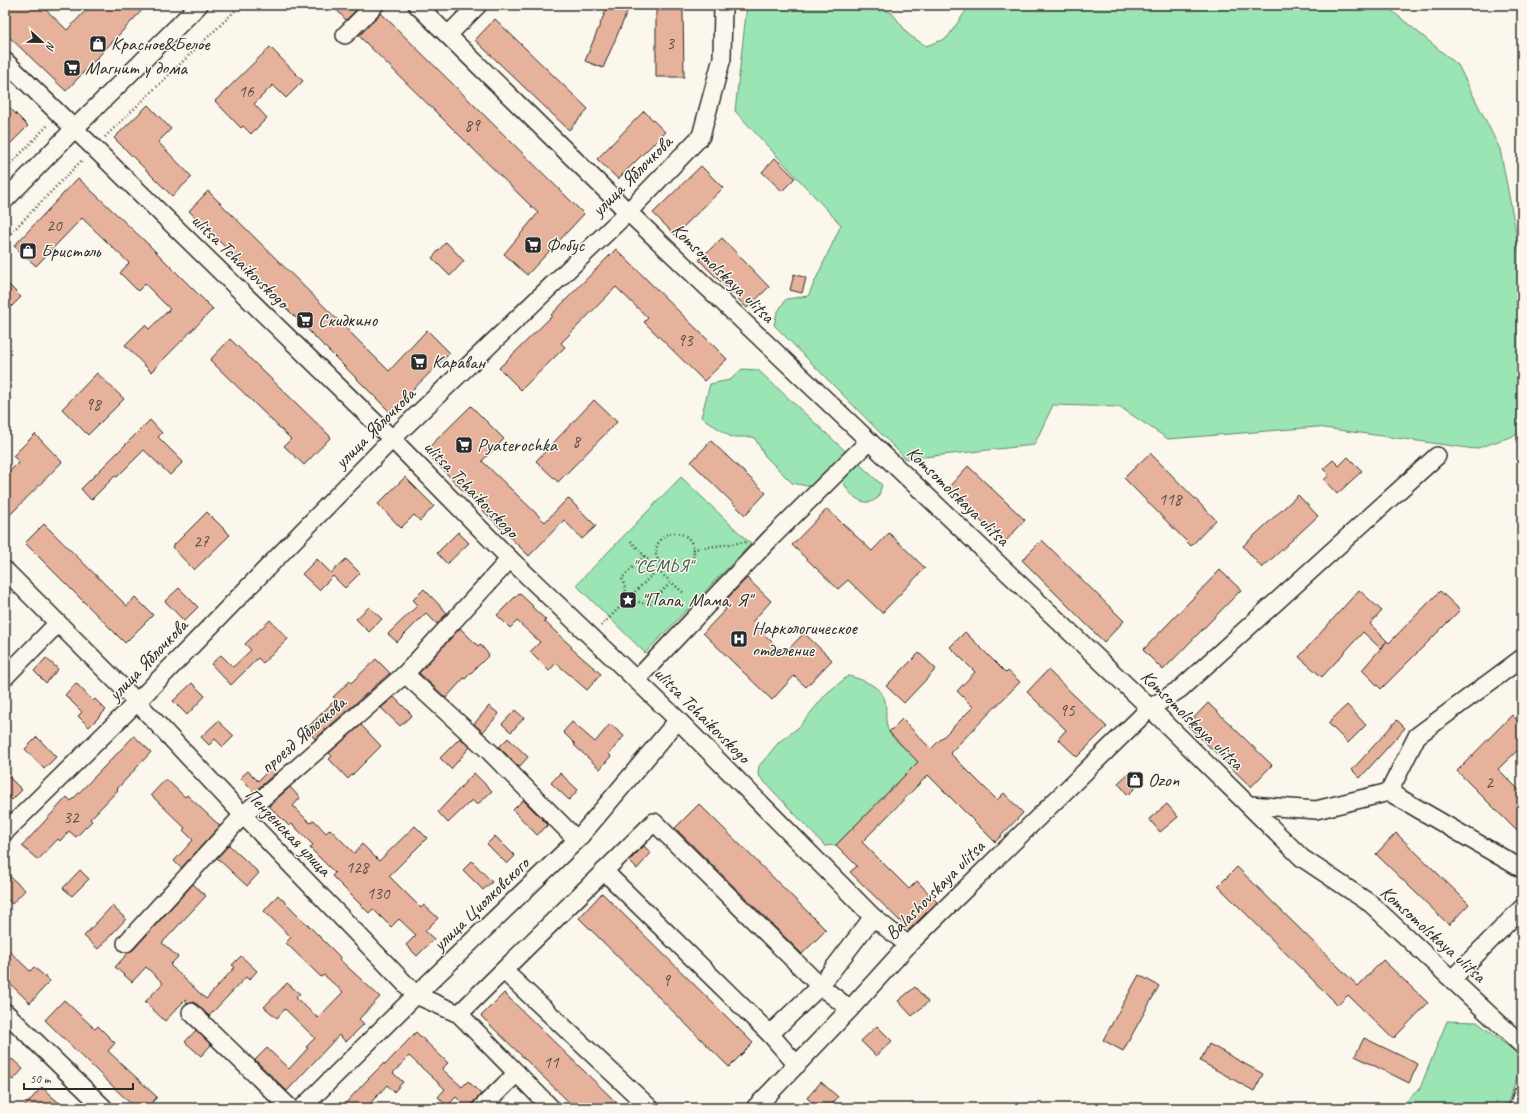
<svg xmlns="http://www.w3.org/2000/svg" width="1527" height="1113" font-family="Caveat,sans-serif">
  <rect width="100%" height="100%" fill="#fbf7ec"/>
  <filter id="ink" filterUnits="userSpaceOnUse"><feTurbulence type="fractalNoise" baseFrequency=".025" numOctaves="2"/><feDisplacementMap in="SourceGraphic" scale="8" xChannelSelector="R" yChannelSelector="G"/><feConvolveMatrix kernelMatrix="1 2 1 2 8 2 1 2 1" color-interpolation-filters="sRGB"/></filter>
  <g filter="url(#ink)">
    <g fill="#9be4b3" stroke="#63886f">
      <path d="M747,5h124l21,8 17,22 17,11 21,-8 23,-33h415l73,60 42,84 22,114v170l-47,16 -158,-22 -149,12 -48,-32 -67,-2 -19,40 -128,14 -132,-134 3,-12 9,-14 22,-3 33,-71 -106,-114z"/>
      <path d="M742,369l16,1 124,115 -4,13c-2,1 -6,4 -8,4 -15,2 -26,-15 -29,-27l-19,9 -15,2 -15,-3 -27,-27 -11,-19h-23l-30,-20 9,-33 20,-4z"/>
      <path d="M681,477l70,67 -106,109 -69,-68z"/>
      <path d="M848,676c12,2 35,11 37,25 2,9 -1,21 4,31 3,6 12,13 18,18l13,-13 5,18 -89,90 -11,1 -67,-71 1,-9 20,-24 20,-15 28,-34z"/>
      <path d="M1447,1021l30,1 45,35v7l-16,44h-100l-1,-6 15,-14z"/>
    </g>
    <g fill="#e7b29b" stroke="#2b2b2b">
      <path d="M5,5h36l26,25 24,-25h56l-81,86 -61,-58z"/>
      <path d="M332,5h29l-15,15z"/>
      <path d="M608,5h8l12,5 -25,58 -18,-7z"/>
      <path d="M656,10h27l1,67h-28z"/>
      <path d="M381,13l203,201 -57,61 -23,-21 34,-41 -179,-177z"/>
      <path d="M495,19l93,90 -19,21 -94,-90z"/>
      <path d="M270,47l33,34 -17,17 -13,-13 -19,19 13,14 -16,16 -8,-8 -2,2 -26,-27z"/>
      <path d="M5,103l23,23 -23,23z"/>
      <path d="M148,105l23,24 -13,13 34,35 -20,19 -58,-58z"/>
      <path d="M644,111l21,21 -47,47 -21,-20z"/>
      <path d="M775,158l20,20 -13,13 -20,-19z"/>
      <path d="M701,166l22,22 -48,47 -22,-22z"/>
      <path d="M78,178l70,66 65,65 -62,63 -26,-27 20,-20 4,4 21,-20 -25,-25 -7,7 -18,-18 9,-10 -47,-45 -46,48 -22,-20z"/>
      <path d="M208,191l181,180 38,-41 23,23 -60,59 -201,-201z"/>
      <path d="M722,238l47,49 -22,21 -48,-48z"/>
      <path d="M446,242l18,19 -14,15 -18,-18z"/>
      <path d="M616,249l111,110 -23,22 -60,-59 4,-4 -32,-31 -55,56 4,4 -44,43 -22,-22 53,-52 -1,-1z"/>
      <path d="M794,274l12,4 -4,15 -12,-3z"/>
      <path d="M5,281l16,16 -16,16z"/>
      <path d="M230,339l101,98 -27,28 -20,-19 7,-7 -81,-79z"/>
      <path d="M97,373l27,26 -36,36 -26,-26z"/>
      <path d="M594,400l23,22 -59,60 -22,-21z"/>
      <path d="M471,406l33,33 -22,22 63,61 23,-24 28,28 -14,13 -18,-19 -35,36 -61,-60 -43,-45z"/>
      <path d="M150,420l12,13 -4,4 25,25 -13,13 -26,-25 -27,27 -2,-1 -24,24 -10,-11z"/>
      <path d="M35,434l27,28 -57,58v-44l14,-14 -6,-6z"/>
      <path d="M711,441l55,52 -21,22 -54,-53z"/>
      <path d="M1150,453l66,67 -25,26 -67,-68z"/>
      <path d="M1348,457l14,14 -25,23 -13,-14 5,-5 -6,-6 10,-9 6,6z"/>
      <path d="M968,466l57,54 -21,23 -57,-54z"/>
      <path d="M405,477l29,29 -14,15 -6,-6 -13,13 -23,-24z"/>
      <path d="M1298,495l20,21 -56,52 -19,-22z"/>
      <path d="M827,509l45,42 17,-18 36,35 -43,45 -34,-33 -10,9 -46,-44z"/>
      <path d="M207,512l23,23 -36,35 -22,-23z"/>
      <path d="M44,524l83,82 8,-9 18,18 -28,28 -100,-100z"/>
      <path d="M458,532l11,11 -22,21 -10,-11z"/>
      <path d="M1042,540l82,81 -20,21 -82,-82z"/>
      <path d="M317,559l14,14 15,-14 14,14 -15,15 -12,-12 -14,14 -17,-16z"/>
      <path d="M1220,570l21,20 -78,80 -20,-20z"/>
      <path d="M747,578l24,23 -19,21 32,32 20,-21 28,27 -26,27 -12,-11 -22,24 -69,-67 23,-24 -4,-5z"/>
      <path d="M179,588l19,19 -14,14 -19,-20z"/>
      <path d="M424,589l23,24 -10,11 -11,-11 -29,29 -9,-8 30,-29 -5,-5z"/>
      <path d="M1359,590l23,21 -12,13 17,17 -7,7 -17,-16 -41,45 -23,-20z"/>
      <path d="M1440,591l20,19 -79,79 -19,-19 25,-29 2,2z"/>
      <path d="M519,593l14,13 -1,1 14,13 -2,1 28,26 -1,1 30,26 -14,16 -31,-27 -7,8 -19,-19 10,-10 -23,-21 -7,7 -13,-13z"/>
      <path d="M369,607l13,12 -13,13 -13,-13z"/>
      <path d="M270,620l18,19 -25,24 -5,-5 -27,27 -20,-21 10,-9 12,12 18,-17 -6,-6z"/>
      <path d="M460,628l18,18 2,-2 9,11 -24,24 -1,-1 -18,20 -27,-25z"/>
      <path d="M965,632l41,41 2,-2 12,11 -70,71 47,47 7,-7 19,20 -28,29 -67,-67 -66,67 47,47 8,-8 20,21 -28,28 -59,-58 7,-6 -21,-21 82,-83 -29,-30 13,-13 29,30 42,-42 -16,-16 18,-19 -25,-25z"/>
      <path d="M919,653l17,16 -32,34 -18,-17z"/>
      <path d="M46,658l12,11 -12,14 -12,-12z"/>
      <path d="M376,659l14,14 -75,66 -9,-10 30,-30 -3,-2 17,-16 1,2z"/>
      <path d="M1048,670l59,57 -30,30 -19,-18 8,-9 -39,-38z"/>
      <path d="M76,683l17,18 2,-2 11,11 -17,17 -11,-11 4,-4 -17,-17z"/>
      <path d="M192,683l13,13 -18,19 -14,-14z"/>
      <path d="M394,697l18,18 -12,11 -19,-18z"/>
      <path d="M1208,703l64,62 -21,22 -64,-62z"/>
      <path d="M1347,705l19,20 -18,18 -20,-20z"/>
      <path d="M489,706l10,8 -16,18 -9,-8z"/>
      <path d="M515,710l9,8 -13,14 -9,-8z"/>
      <path d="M1512,715l10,10v21l-24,23 24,24v43l-65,-65z"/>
      <path d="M1397,720l8,8 -45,50 -8,-8z"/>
      <path d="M218,721l16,15 -11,11 -8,-8 -6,6 -8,-8z"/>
      <path d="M572,722l23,20 15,-18 14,12 -15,18 2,2 -11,13 -26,-24 1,-1 -12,-12z"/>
      <path d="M361,725l20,21 -33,33 -19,-20 3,-3 -3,-3z"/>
      <path d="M134,736l17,16 -34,37 1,1 -28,29 2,2 -16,16 -7,-6 -9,10 -2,-2 -20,21 -16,-14 45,-49 4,4z"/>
      <path d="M37,737l19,20 -12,12 -19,-20z"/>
      <path d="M460,738l10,9 -19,22 -11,-11z"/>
      <path d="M508,738l20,19 -9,10 -20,-20z"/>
      <path d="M272,767l5,5 -23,20 -14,-14 8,-7 10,10z"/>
      <path d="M1131,771l10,11 -13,13 -10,-12z"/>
      <path d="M5,773l17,17 -10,10 -7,-7z"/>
      <path d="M474,773l18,18 -15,14 -5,-5 -24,23 -10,-11z"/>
      <path d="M560,773l18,17 -9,10 -18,-17z"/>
      <path d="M166,779l19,18 2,-2 33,31 -39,42 -7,-7 19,-21 -10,-10 2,-2 -34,-33z"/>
      <path d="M290,787l10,11 -7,8 17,17 4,-3 12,13 4,-4 24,24 8,-9 17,17 36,-35 12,12 -38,38 32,32 3,-3 14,13 -13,13 9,8 -17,17 -11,-11 10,-10 -17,-16 -8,8 -18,-18 -4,4 -37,-37 3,-3 -25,-25 3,-3 -21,-21 -3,2 -20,-20z"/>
      <path d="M523,800l25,25 -11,10 -24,-25z"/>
      <path d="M699,804l127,126 -24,24 -127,-126z"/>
      <path d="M1167,804l11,13 -18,15 -11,-13z"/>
      <path d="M1396,833l73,71 -20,21 -73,-71z"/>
      <path d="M495,836l20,20 -8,8 -20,-20z"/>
      <path d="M229,845l30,28 -12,13 -30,-28z"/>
      <path d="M644,846l7,7 -14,16 -8,-8z"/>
      <path d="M472,861l20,21 -9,8 -20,-20z"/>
      <path d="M1237,867l121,119 25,-26 45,43 -35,36 -45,-44 -10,10 -120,-119z"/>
      <path d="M80,870l9,9 -17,17 -9,-8z"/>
      <path d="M5,872l20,18 -13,14 -7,-7z"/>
      <path d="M193,884l13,12 -44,47 16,14 -8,8 36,34 29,-32 -3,-2 9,-9 16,15 -8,9 -3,-3 -37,39 -11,-11 -5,-3 -6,1 -2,-3 -20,21 -20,-19 18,-19 -17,-16 -14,15 -17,-15 13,-14 5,-3z"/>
      <path d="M602,893l151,150 -24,24 -150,-149z"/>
      <path d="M278,895l62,62 -1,2 41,38 -21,22 5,5 -18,18 -7,-7 -52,56 -32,-31 12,-12 22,21 19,-21 -2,-1 9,-9 -30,-29 -8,9 -13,-11 23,-24 13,11 -4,4 22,20 25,-26 -19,-17 -3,2 -35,-34 5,-6 -27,-26z"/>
      <path d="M112,906l14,13 -28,30 -14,-13z"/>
      <path d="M5,947l25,24 4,-4 16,14 -20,22 -25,-24z"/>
      <path d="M1139,975l20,11 -36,65 -20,-11z"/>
      <path d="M915,987l13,15 -16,14 -14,-15z"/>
      <path d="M504,993l118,115h-47l-94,-92z"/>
      <path d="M64,1000l31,29 3,-3 17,17 -7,8 49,46 -10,11h-12l-90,-88z"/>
      <path d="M877,1026l15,15 -16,15 -15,-15z"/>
      <path d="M196,1030l15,15 -10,11 -16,-14z"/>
      <path d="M416,1032l32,31 -6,6 20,18 6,-6 13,13 -7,7 -3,7h-4l-11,-11 -9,9 -9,-9 7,-8 -36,-33 -16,17 10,9 -9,10 -7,-7 -21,23h-25l27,-29 16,-16 1,2z"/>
      <path d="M1364,1038l54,26 -9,19 -54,-27z"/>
      <path d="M1209,1044l54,30 -9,17 -54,-30z"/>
      <path d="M12,1059l11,10 -10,11 -8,-7v-6z"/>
      <path d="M821,1082l17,15 -9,11h-10l-12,-10z"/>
      <path d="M42,1087l8,8 15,13h-42z"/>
    </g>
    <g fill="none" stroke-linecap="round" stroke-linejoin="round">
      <defs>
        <g id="minor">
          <path d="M417,5l211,207 522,496 152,150 69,46 151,141"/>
          <path d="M345,35l30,-30"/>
          <path d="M448,35l30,-30"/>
          <path d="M5,61l387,378 118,120 168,161 195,197 35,28"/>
          <path d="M5,200l69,-71 125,-124"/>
          <path d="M5,570l132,132 106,113 173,180 43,19 92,94"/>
          <path d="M405,674l85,78 87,88"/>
          <path d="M5,677l53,-54"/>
          <path d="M636,680l135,-142 98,-97"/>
          <path d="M1389,792l133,77"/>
          <path d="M1250,805l66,5 73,-18 28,-56 105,-78"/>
          <path d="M5,832l132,-130 255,-263 236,-227 73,-76 21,-78 1,-53"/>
          <path d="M604,871l166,163 27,31"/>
          <path d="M126,943l117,-128 162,-141 105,-115"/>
          <path d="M504,971l146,137"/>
          <path d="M1452,979l70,-71"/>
          <path d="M5,1012l99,96"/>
          <path d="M191,1012l99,96"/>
          <path d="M459,1014l195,-192 166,164 30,23"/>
          <path d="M770,1034l50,-48 53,-69"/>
          <path d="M302,1108l114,-113 161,-155 101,-120"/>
          <path d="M481,1108l36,-35"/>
          <path d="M755,1108l95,-99 58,-64 242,-237 30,-19 257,-233"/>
          <path d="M1518,1108l4,-13"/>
        </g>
      </defs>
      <use href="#minor" stroke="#2b2b2b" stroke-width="20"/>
      <g stroke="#2b2b2b" stroke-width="2.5" stroke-dasharray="1 3" stroke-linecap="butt">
        <path d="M105,137l136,-132"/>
        <path d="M5,170l44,-46"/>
        <path d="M5,239l78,-80"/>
        <circle cx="675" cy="552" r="19"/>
        <path d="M631,541l26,29 28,24"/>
        <path d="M693,549l53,-7"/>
        <path d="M644,556l-22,22 6,21 21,6 22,-23"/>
        <path d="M601,626l61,-61"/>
      </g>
      <use href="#minor" stroke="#fbf7ec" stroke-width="17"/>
    </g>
  </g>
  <defs>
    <symbol id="shop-square" viewBox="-11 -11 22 22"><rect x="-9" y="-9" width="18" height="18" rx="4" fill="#2b2b2b" stroke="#fbf7ec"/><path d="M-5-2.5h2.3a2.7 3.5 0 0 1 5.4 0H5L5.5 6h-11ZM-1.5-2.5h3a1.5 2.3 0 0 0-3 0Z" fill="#fff"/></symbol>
    <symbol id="supermarket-square" viewBox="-11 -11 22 22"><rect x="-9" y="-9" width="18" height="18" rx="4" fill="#2b2b2b" stroke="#fbf7ec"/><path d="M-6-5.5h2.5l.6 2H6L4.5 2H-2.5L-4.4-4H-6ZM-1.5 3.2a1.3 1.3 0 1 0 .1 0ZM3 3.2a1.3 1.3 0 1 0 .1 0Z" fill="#fff"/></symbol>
    <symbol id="sight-square" viewBox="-11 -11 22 22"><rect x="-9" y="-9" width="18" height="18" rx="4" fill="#2b2b2b" stroke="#fbf7ec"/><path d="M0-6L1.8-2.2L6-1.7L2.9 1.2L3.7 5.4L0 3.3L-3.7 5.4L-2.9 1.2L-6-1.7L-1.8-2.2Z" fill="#fff"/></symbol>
    <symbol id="hospital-square" viewBox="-11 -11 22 22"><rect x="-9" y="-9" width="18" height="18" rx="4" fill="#2b2b2b" stroke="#fbf7ec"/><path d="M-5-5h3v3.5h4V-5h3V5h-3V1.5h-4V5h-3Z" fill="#fff"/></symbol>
  </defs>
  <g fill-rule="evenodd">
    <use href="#shop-square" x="88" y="34" width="20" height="20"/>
    <use href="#supermarket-square" x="62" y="58" width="20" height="20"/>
    <use href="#supermarket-square" x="523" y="235" width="20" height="20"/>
    <use href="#shop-square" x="18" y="241" width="20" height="20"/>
    <use href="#supermarket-square" x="295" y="310" width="20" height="20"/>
    <use href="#supermarket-square" x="409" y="352" width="20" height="20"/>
    <use href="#supermarket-square" x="454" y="435" width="20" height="20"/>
    <use href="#sight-square" x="618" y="590" width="20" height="20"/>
    <use href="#hospital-square" x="729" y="629" width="20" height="20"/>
    <use href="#shop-square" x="1125" y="770" width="20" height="20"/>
  </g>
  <g text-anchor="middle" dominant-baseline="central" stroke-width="3" stroke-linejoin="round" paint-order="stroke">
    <g font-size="17" fill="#5a4d47">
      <text x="670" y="43">3</text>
      <text x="246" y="91">16</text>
      <text x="472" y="125">89</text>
      <text x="54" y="225">20</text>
      <text x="685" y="340">93</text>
      <text x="93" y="404">98</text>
      <text x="576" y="441">8</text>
      <text x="1170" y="499">118</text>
      <text x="201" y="541">27</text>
      <text x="1067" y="710">95</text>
      <text x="1489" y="782">2</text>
      <text x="71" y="817">32</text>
      <text x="357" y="867">128</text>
      <text x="378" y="893">130</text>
      <text x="666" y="980">9</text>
      <text x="551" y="1062">11</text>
    </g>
    <g font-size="19" fill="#2b2b2b" stroke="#fbf7ec" text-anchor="start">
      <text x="111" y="44">Красное&amp;Белое</text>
      <text x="85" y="68">Магнит у дома</text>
      <text x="546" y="245">Фобус</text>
      <text x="41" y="251">Бристоль</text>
      <text x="318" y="320">Скидкино</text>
      <text x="432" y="362">Караван</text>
      <text x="477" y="445">Pyaterochka</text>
      <text x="641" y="600">"Папа, Мама, Я"</text>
      <text x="752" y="628">Наркологическое<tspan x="752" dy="22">отделение</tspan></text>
      <text x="1148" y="780">Ozon</text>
    </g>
    <g font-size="19" fill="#2b2b2b" stroke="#fbf7ec">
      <text transform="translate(632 176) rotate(-45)">улица Яблочкова</text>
      <text transform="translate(240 261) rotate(44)">ulitsa Tchaikovskogo</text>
      <text transform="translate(723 273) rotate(44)">Komsomolskaya ulitsa</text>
      <text transform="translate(375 428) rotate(-45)">улица Яблочкова</text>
      <text transform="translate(471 489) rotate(46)">ulitsa Tchaikovskogo</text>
      <text transform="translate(958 496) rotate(44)">Komsomolskaya ulitsa</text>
      <text transform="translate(148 660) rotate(-46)">улица Яблочкова</text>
      <text transform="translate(702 715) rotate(45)">ulitsa Tchaikovskogo</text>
      <text transform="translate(1192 720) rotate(44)">Komsomolskaya ulitsa</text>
      <text transform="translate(303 735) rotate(-41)">проезд Яблочкова</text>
      <text transform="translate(288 832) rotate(46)">Пензенская улица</text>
      <text transform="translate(935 890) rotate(-45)">Balashovskaya ulitsa</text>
      <text transform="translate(481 904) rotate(-44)">улица Циолковского</text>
      <text transform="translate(1433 934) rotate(42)">Komsomolskaya ulitsa</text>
    </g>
    <g font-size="19" fill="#47594d" stroke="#fbf7ec">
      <text x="662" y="566">"СЕМЬЯ"</text>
    </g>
  </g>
  <rect width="1527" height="1113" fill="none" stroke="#fbf7ec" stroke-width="20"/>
  <rect x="10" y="10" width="1507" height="1093" fill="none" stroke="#2b2b2b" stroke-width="1.5" filter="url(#ink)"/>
  <g transform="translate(42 42) rotate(112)" stroke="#fbf7ec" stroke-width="3" paint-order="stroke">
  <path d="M0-3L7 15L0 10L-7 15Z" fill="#2b2b2b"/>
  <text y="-6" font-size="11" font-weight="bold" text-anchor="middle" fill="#2b2b2b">N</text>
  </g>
  <path d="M24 1083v6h109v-6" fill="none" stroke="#2b2b2b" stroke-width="2"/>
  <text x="30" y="1083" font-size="12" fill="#2b2b2b" stroke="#fbf7ec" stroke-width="3" paint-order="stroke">50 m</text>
</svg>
